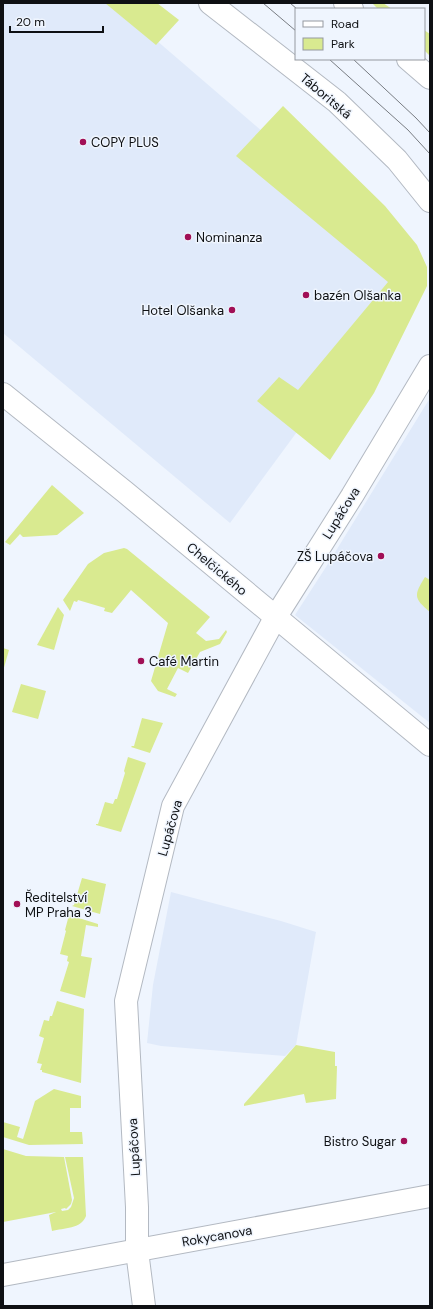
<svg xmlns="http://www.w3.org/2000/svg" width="433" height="1309" font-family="'DM Sans',sans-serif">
  <rect width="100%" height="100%" fill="#eff5fe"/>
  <g fill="#e0eafa">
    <path d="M3,3h110l306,263 -189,257 -227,-190z"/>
    <path d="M430,398v325l-135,-108 31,-48z"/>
    <path d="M171,892l110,29 35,11 -20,113 -11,11 -124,-10 -14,-3 6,-58z"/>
  </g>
  <g fill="#d9ea90">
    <path d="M105,3h52l22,17 -23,25z"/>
    <path d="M372,3h11l9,6h-14z"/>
    <path d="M424,30l6,4v22l-6,-6z"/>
    <path d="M283,106l102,100 32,39 10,22v19l-53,107 -44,67 -73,-59 22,-24 19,13 90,-108 -152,-126z"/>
    <path d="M52,485l32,28 -27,22 -34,2 -3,-3 -10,11 -5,-3z"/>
    <path d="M124,548l3,1 83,68 -14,16 10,8 13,-2 7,-9 1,2 -7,12 -20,8 -12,21 -10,-5 -11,21 10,5 -2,3 -17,-6 -7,-10 17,-58 -37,-33 -19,23 -8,-2 1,-3 -27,-8 -1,2 -3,-1 -4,10 -7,-11 25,-36 16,-11z"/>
    <path d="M425,577l5,3v32c-17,-14 -16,-17 -5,-35z"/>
    <path d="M58,607l6,8 -10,35 -17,-5z"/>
    <path d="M3,648l6,2 -6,21z"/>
    <path d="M21,684l25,7 -8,28 -26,-7z"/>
    <path d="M142,718l21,5 -13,30 -19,-6 1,-1h2z"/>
    <path d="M128,757l18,6 -25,69 -25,-7v-1h2l7,-22 8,2 2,-5h2l8,-26 -1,-2z"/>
    <path d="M82,878l24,6 -6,30 -28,-8 2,-1z"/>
    <path d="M69,915l29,9v3l-12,-2 -5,31 11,2 -7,40 -25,-7 9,-29 -2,-1 1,-5 -8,-2 6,-23 -1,-1z"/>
    <path d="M57,1001l27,8 -3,74 -39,-11v-2h-2l2,-6 -5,-1 7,-25 -5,-2 5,-16 5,1 1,-5h2z"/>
    <path d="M296,1045l39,7v14h2l-1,33 -30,4 -2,-9 -60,12v-2z"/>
    <path d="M54,1089l27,7v12h-11v24h12l1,12 -54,1 -26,-8v-15l17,5 -3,10 6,2 12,-38z"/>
    <path d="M3,1149l23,7 38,1 8,43 -1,4 -5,5 -1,-1 -4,1 1,2 6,-1 3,-3 3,-9 -9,-41h18l3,59c-5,13 -22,12 -34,15l-3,-16 7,-3 -53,10z"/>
  </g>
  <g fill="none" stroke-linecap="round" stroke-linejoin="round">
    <defs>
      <g id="street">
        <path d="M3,394l122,98 305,253"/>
        <path d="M3,1275l427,-79"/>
        <path d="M144,1306l-7,-55v-44l-11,-206 47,-195 102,-188 77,-122 78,-130"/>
      </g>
      <g id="secondary">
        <path d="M210,3l127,99 60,58 33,41"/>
        <path d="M345,3l7,6"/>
        <path d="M408,59l22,19"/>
      </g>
    </defs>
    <use href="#street" stroke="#b3b9c2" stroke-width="24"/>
    <use href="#secondary" stroke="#b3b9c2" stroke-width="24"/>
    <use href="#street" stroke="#fff" stroke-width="22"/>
    <use href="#secondary" stroke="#fff" stroke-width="22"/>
    <g stroke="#787c82" stroke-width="1">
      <path d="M263,3l33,28"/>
      <path d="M290,3l7,6"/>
      <path d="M329,59l79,71 22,24"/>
      <path d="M353,59l63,59 14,15"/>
    </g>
  </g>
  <g fill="#a10f56" stroke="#eff5fe" stroke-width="1.5">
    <circle cx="83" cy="142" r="4"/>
    <circle cx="188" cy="237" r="4"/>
    <circle cx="306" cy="295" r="4"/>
    <circle cx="232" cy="310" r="4"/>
    <circle cx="381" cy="556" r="4"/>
    <circle cx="141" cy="661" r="4"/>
    <circle cx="17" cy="904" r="4"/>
    <circle cx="404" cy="1141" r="4"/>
  </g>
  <g text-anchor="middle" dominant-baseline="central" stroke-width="3" stroke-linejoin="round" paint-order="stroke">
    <g font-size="13" fill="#0e1013" stroke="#eff5fe">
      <text transform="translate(326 96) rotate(40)">Táboritská</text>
      <text transform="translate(341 513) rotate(-58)">Lupáčova</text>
      <text transform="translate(217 569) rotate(40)">Chelčického</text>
      <text transform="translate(170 828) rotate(-74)">Lupáčova</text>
      <text transform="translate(134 1147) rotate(-93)">Lupáčova</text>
      <text transform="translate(217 1236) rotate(-10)">Rokycanova</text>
    </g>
    <g font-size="13" fill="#0e1013" stroke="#eff5fe" text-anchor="start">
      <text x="91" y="142">COPY PLUS</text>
      <text x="196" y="237">Nominanza</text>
      <text x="314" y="295">bazén Olšanka</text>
      <text x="224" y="310" text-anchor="end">Hotel Olšanka</text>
      <text x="373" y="556" text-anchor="end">ZŠ Lupáčova</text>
      <text x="149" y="661">Café Martin</text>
      <text x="25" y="897">Ředitelství<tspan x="25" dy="15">MP Praha 3</tspan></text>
      <text x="396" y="1141" text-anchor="end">Bistro Sugar</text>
    </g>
  </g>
  <rect width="433" height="1309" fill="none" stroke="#0e1013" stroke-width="8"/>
  <rect x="295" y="8" width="130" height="52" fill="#eff5fe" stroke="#9599a0"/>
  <rect x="303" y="21" width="20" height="6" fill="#ffffff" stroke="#9599a0"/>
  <text x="331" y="28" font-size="12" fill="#0e1013">Road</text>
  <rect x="303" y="38" width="20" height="12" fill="#d9ea90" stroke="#9599a0"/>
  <text x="331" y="48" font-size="12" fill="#0e1013">Park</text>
  <path d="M10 26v6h93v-6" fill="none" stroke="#0e1013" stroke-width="2"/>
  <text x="16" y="26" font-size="12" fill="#0e1013" stroke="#eff5fe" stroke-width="3" paint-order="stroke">20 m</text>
</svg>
